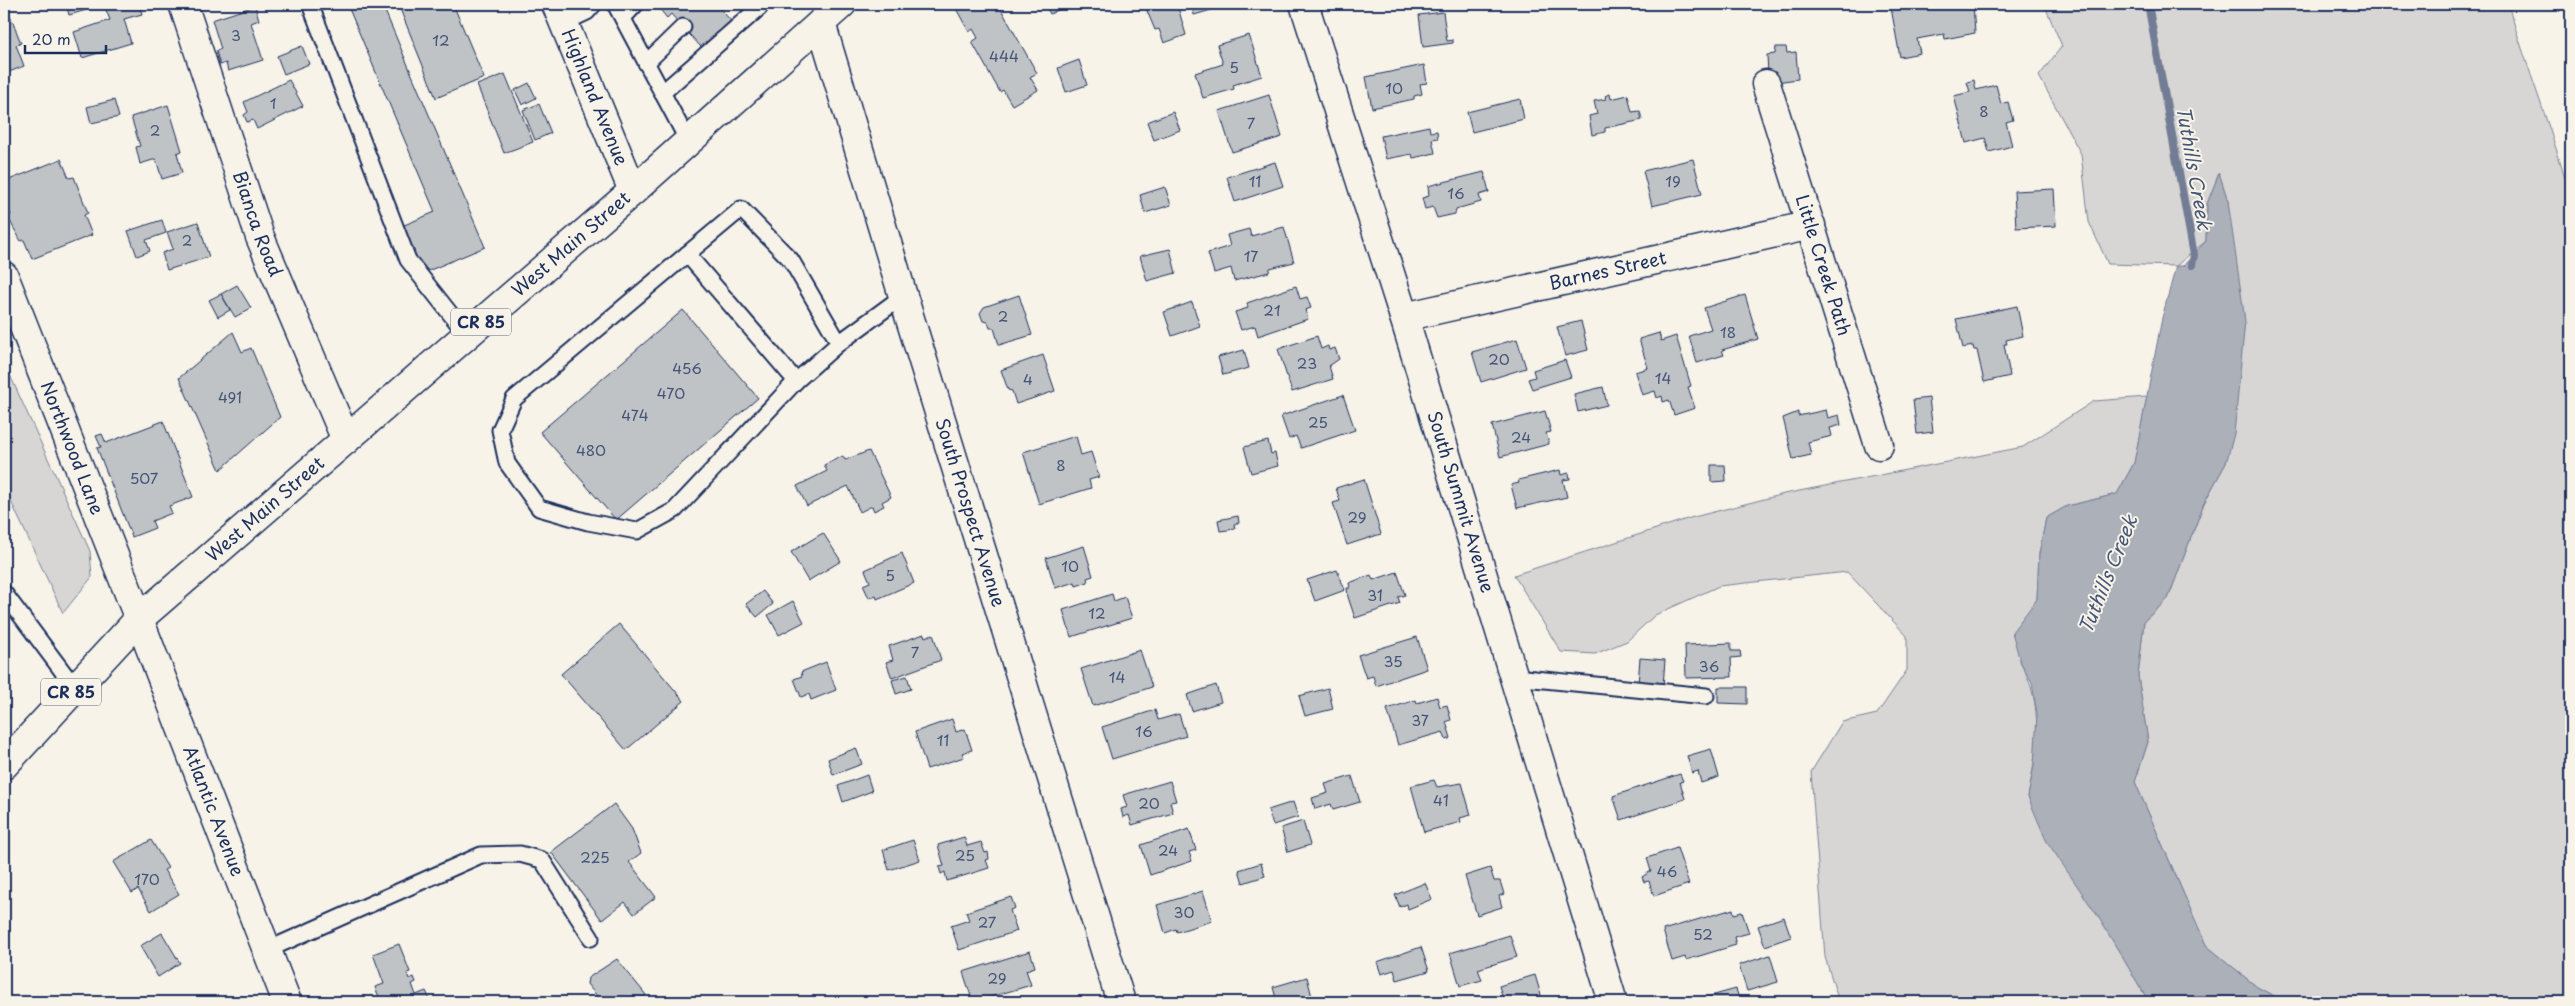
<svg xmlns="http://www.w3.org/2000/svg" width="2575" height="1006" viewBox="0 0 2575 1006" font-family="'Playpen Sans',sans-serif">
<rect width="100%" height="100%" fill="#f7f3e8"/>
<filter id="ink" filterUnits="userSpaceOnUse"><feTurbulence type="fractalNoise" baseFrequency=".02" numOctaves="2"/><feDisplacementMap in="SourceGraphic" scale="10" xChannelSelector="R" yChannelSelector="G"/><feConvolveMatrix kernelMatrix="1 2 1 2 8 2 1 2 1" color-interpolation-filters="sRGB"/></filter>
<g filter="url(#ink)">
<!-- green -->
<g fill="#d7d6d4" stroke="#798299">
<path d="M2044 4H2508C2527 69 2553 132 2571 198V1002H2285L2257 987 2206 945 2135 782 2148 742 2138 676 2144 621 2168 599 2204 503 2226 463 2228 201 2219 173 2207 204 2206 241 2176 266 2108 264 2089 222 2081 154 2039 76 2062 46Z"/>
<path d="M4 362 90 551 92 577 63 613 8 495 4 498Z"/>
<path d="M2147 397 2134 463 2117 494 2067 506 2046 518 2039 554 2037 599 2020 661C2045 707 2037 747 2028 797L2149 1002H1839L1825 957 1811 772 1842 722 1877 714 1907 670V636L1847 572 1719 586 1655 615 1627 641 1595 654 1561 652 1514 575 1690 518 1784 494 2023 447 2094 401Z"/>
</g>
<!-- water -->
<path fill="#acb0b9" stroke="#727c95" d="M2219 173 2228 201 2245 321 2234 434 2226 463 2204 503 2168 599 2144 621 2138 676 2148 742 2135 782 2206 945 2257 987 2285 1002H2149L2099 918 2046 840 2028 797 2034 765 2037 714 2032 683 2020 661 2012 632 2037 599 2039 554 2046 518 2067 506 2117 494 2134 463 2162 318 2176 266H2183L2206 241 2207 204Z"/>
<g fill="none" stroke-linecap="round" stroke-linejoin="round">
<!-- stream -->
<path stroke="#727c95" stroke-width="8" d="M2148 4 2194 255 2192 265"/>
</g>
<!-- building -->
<g fill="#c0c3c5" stroke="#1b2f5e">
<path d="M66 4H139L142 14 124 19 131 43 82 58 74 32 110 20 104 5 69 15Z"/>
<path d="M347 4H382L485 247 423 273 402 226 435 212Z"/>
<path d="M398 4H453L484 78 436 98Z"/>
<path d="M661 4H716L731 21 701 47 671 14 667 18 658 7Z"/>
<path d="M957 4H998L1037 73 1030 77 1038 90 1012 105 1003 90 1000 92 972 42 978 38 973 29 969 32 954 5Z"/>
<path d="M1045 4H1069L1050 14Z"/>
<path d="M1151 4H1177L1186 35 1164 43 1159 29 1155 30 1145 6Z"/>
<path d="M1191 4H1232L1194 15Z"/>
<path d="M1235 4H1249L1250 6 1238 10Z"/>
<path d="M1913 4H1973L1975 33 1945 39 1944 34 1917 39 1920 53 1900 57 1891 8Z"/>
<path d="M255 6 259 20 251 23 263 60 228 71 226 63 220 65 216 51 221 49 212 20Z"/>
<path d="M4 8H7L21 43 16 45 24 66 4 74Z"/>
<path d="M1443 12 1447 41 1453 40V43L1423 47 1419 15Z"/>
<path d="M1249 35 1262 76 1233 85 1234 89 1203 98 1195 73 1223 64 1217 45Z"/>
<path d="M302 46 309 64 284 74 277 56Z"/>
<path d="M1776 47H1786L1787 53 1796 52 1798 79 1776 82 1768 73 1767 55 1775 54Z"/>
<path d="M1079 60 1087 85 1066 92 1058 68Z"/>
<path d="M1424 65 1427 83 1420 84 1422 94 1414 96V99L1372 108 1366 77Z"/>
<path d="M505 74 533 142 504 153 477 85Z"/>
<path d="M289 80 303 106 257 129 253 120 247 122 244 115 248 112 244 102Z"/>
<path d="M1974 80 1976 90 1996 85 2001 104 2008 102 2013 120 2006 122 2012 146 1989 152 1985 138 1966 143 1954 96 1970 92 1967 82Z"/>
<path d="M529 83 536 98 522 105 515 90Z"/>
<path d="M1610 94 1611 99 1628 95 1632 112 1640 111 1642 120 1605 128V132L1592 135 1589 116 1597 114 1594 101 1606 99 1605 96Z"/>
<path d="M1269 95 1282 137 1232 152 1219 111Z"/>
<path d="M1520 99 1524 119 1472 132 1467 112Z"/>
<path d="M114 100 119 117 91 123 87 107Z"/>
<path d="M539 104 551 133 535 140 523 110Z"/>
<path d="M168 105 182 151 177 153 182 173 162 179 156 159 140 164 136 147 140 146 131 117Z"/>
<path d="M1173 112 1180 130 1154 140 1147 122Z"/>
<path d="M1429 126 1430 132 1437 131 1438 138 1432 139 1435 153 1413 158 1412 154 1386 159 1381 136Z"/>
<path d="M61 159 69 178 74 177 88 213 84 215 92 235 32 259 24 240 21 241 7 216 11 215 5 202 10 200 4 182Z"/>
<path d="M1693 159 1702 194 1652 206 1643 171Z"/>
<path d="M1275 162 1283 186 1235 202 1227 177Z"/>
<path d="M1484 172 1489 192 1479 195 1481 202 1456 209 1455 214 1437 218 1433 207 1425 209 1422 198 1429 196 1428 186Z"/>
<path d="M1165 187 1171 205 1145 213 1140 195Z"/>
<path d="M2054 189 2056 226 2016 228 2014 191Z"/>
<path d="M162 220 166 233 146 240 150 251 137 256 128 231Z"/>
<path d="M198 222 209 257 167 270 162 253 173 249 167 232Z"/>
<path d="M1284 227 1294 262 1270 268 1269 272 1234 281 1231 268 1214 273 1208 253 1230 246 1227 235 1249 229 1251 236Z"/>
<path d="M1170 249 1176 273 1147 281 1140 256Z"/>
<path d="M237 285 251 308 235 317 221 294Z"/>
<path d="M1296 286 1300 299 1307 297 1311 308 1305 310 1308 319 1258 336 1255 326 1241 330 1235 312 1248 308 1247 303Z"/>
<path d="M221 294 230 310 218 317 209 300Z"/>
<path d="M1019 295 1032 335 999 345 994 328H990L988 322 983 321 980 313 984 307Z"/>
<path d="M1745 295 1758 339 1722 350 1724 355 1697 363 1689 336 1711 329 1704 308Z"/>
<path d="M1192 302 1200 326 1172 336 1164 312Z"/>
<path d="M2017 306 2023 336 2006 340 2007 344H2004L2010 376 1984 382 1977 350H1974L1973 346 1963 348 1956 319Z"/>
<path d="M683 310 758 398 616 520 540 432Z"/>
<path d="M1581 321 1588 350 1565 356 1557 327Z"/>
<path d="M233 332 242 352 251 348 280 417 220 470 179 378Z"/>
<path d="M1659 333 1661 341 1676 336 1691 386 1688 387 1695 408 1674 415 1669 400 1663 402 1662 396 1657 398 1655 391 1642 395 1635 372 1648 368 1639 339Z"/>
<path d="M1317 336 1321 349 1328 346 1329 350 1335 348 1339 359 1329 366 1333 379 1292 392 1278 349Z"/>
<path d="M1517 339 1526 368 1481 382 1472 352Z"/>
<path d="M1244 350 1249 368 1223 375 1218 357Z"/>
<path d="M1043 355 1055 391 1016 404 1012 391 1008 390 1001 370Z"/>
<path d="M1565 360 1571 377 1532 389 1528 379 1535 377 1533 370Z"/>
<path d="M1603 387 1607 405 1578 412 1574 394Z"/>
<path d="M1343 395 1355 430 1301 448 1296 436 1289 439 1281 416Z"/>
<path d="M1929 398 1933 432 1917 434 1913 400Z"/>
<path d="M1826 410 1828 418 1839 415 1841 425 1830 428 1832 436 1808 442 1811 455 1793 459 1783 418 1798 412V416Z"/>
<path d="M1545 411 1551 432 1546 433 1549 444 1500 457 1492 425Z"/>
<path d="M163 421 193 497 169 506 172 513 152 521 155 528 132 537 97 448 101 447 96 436 102 434 106 443Z"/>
<path d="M1076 436 1081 455 1091 452 1099 477 1089 480 1091 488 1039 504 1023 452Z"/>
<path d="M1268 441 1271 454 1275 453 1278 466 1251 473 1244 447Z"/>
<path d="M869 451 891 497 882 502 884 506 874 511 872 506 860 512 848 486 807 506 797 486 827 471 824 465 843 456 845 460Z"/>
<path d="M1711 465H1725L1726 481 1711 482Z"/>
<path d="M1560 470 1561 475 1569 473 1570 479 1563 480 1567 497 1517 508 1511 485 1519 483 1518 480Z"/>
<path d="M1364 479 1381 534 1347 545 1333 503 1340 501 1336 488Z"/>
<path d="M1238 516 1239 523 1234 524 1235 529 1220 531 1218 520Z"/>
<path d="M823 533 841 561 808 581 791 552Z"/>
<path d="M1084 546 1093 576 1087 578 1088 582 1076 586 1075 582 1055 588 1046 558Z"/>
<path d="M902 553 914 583 877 599 876 595 869 598 863 585 870 582 865 570Z"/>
<path d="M1337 570 1345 590 1315 601 1307 580Z"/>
<path d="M1397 572 1405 595 1398 597 1400 603 1355 618 1348 597 1347 588H1350L1349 583 1371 575 1373 580Z"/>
<path d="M763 591 773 604 757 617 746 604Z"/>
<path d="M1112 594 1114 601 1125 597 1132 618 1071 637 1063 610Z"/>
<path d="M793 601 804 622 779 635 768 615Z"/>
<path d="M619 624 684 701 626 750 561 674Z"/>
<path d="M924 634 925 637 933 634 941 660 892 678 886 662 893 660 889 646Z"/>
<path d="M1417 637 1427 669 1376 686 1373 676 1366 678 1358 655Z"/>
<path d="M1731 643V651H1740L1741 657 1731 658 1732 677 1686 678 1685 645Z"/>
<path d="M1140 650 1152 687 1093 706 1081 669Z"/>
<path d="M1640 658 1665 660 1663 686 1638 684Z"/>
<path d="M826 662 836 690 811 700 809 694 801 697 794 679 802 676 801 672Z"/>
<path d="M907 676 911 689 896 694 892 680Z"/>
<path d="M1216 685 1221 702 1192 711 1187 695Z"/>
<path d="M1718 687H1747V704L1718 703Z"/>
<path d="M1328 688 1333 709 1305 716 1299 696Z"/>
<path d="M1437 697 1440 707 1447 705 1451 720 1446 722 1451 738 1446 740 1443 732 1398 745 1387 709 1416 700 1417 703Z"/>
<path d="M1155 710 1158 720 1179 714 1186 736 1112 759 1102 727Z"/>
<path d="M952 719 956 732 965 729 972 750 962 753 964 757 927 769 915 732Z"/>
<path d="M856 748 862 764 833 775 828 759Z"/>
<path d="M1711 749 1719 777 1701 783 1698 771 1692 773 1687 756Z"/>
<path d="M1680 774 1683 781 1680 782 1685 799 1621 820 1613 796Z"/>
<path d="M867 775 872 791 843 802 838 786Z"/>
<path d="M1352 776 1360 802 1333 810 1331 804 1315 809 1312 798 1328 793 1325 784Z"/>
<path d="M1434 780 1437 787 1462 783 1471 815 1460 818 1461 822 1424 832 1411 786Z"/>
<path d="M1170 781 1176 801 1170 802 1173 813 1132 825 1129 815 1123 817 1121 809 1127 807 1123 795Z"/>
<path d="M1293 802 1298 817 1273 825 1268 810Z"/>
<path d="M614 804 632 829 641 853 629 862 656 897 634 914 625 902 602 920 551 852Z"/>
<path d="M1303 821 1310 845 1288 852 1281 828Z"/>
<path d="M1189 829 1196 850 1189 852 1192 861 1150 875 1141 845Z"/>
<path d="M964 837 967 846 981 842 985 853 988 852 989 859 986 860 989 868 947 881 945 872 941 874 939 867 944 866 938 845Z"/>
<path d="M151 840 168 868 164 870 179 894 151 911 138 889 132 893 113 862Z"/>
<path d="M913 840 920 860 889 870 883 850Z"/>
<path d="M1677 848 1689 884 1654 896 1649 881 1644 882 1642 877 1651 871 1647 858Z"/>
<path d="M1261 863 1265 876 1243 883 1239 870Z"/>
<path d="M1490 868 1494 881H1500L1504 894 1499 896 1502 907 1477 915 1465 876Z"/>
<path d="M1425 883 1432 899 1408 909 1407 904 1400 907 1395 895Z"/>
<path d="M1203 891 1212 921 1177 932 1176 929 1165 933 1157 905Z"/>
<path d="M1011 897 1015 908 1010 910 1017 931 959 950 951 926 969 920 966 912Z"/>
<path d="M1733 909 1734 914 1742 912 1749 933 1734 937 1736 945 1686 960 1685 957 1672 961 1663 930Z"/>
<path d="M1784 917 1791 937 1765 946 1758 926Z"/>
<path d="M162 933 180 963 158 977 140 946Z"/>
<path d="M1510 935 1517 957 1478 969 1482 980 1460 986 1450 953Z"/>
<path d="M399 944 410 972 407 973 409 979 414 977 416 982 412 984 416 995 426 991 431 1002H381L375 987 384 984 373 954Z"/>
<path d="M1421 947 1429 971 1397 980 1394 970 1381 974 1377 962Z"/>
<path d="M1030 951 1035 967 1026 970 1031 985 973 1002 963 972Z"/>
<path d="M1770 955 1778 982 1747 991 1739 965Z"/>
<path d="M617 959 646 995 637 1002H602L587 984 588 978Z"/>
<path d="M1535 975 1543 1002H1504L1499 986Z"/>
<path d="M1307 977 1312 997 1293 1002H1277L1273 987Z"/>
<path d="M1736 989 1740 1002H1689Z"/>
</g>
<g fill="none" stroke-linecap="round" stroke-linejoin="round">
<!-- service casing -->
<g stroke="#1b2f5e" stroke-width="19">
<g id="service">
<path d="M310 4 408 260 467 335"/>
<path d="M615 4 688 141"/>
<path d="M623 18 636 4"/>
<path d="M564 23 587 12 594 4"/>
<path d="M646 63 683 27"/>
<path d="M662 93 760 7 757 4"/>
<path d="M687 254 796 381"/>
<path d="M839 343 796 381 675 510 637 531 588 522 539 508 507 463 500 430 514 399 741 209 791 260 839 343 903 296"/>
<path d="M4 593 75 688"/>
<path d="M1514 677 1706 696"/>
<path d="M267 950 481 855 520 854 542 860 591 938"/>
</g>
</g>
<!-- minor casing -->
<g stroke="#1b2f5e" stroke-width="31">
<g id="minor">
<path id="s1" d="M183 4 260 237 346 440"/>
<path id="s2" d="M556 4 633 191"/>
<path id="s3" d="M1304 4 1404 317 1613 1002"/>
<path id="s4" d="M821 23 903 296 1121 1002"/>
<path id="s5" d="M1766 84 1879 445"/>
<path id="s6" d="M4 276 139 619"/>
<path id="s7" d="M1404 317 1811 225"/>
</g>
</g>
<!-- tertiary casing -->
<g stroke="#1b2f5e" stroke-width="31">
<g id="tertiary">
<path id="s8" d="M139 619 287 1002"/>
</g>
</g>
<!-- primary casing -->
<g stroke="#1b2f5e" stroke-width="31">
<g id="primary">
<path id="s9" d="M4 765 139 619 633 191 842 4"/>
</g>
</g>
<!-- service -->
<use href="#service" stroke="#f7f3e8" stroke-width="15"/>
<!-- minor -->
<use href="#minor" stroke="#f7f3e8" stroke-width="28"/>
<!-- tertiary -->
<use href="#tertiary" stroke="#f7f3e8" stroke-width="28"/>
<!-- primary -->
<use href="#primary" stroke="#f7f3e8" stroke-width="28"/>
</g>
</g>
<g text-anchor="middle" stroke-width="4" stroke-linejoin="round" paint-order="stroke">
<!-- number labels -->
<g font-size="15" fill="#445478">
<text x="236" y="41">3</text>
<text x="441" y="46">12</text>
<text x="1004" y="62">444</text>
<text x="1234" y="73">5</text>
<text x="1394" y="94">10</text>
<text x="273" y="109">1</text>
<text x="1984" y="117">8</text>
<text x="1251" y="129">7</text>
<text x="155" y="136">2</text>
<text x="1255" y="187">11</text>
<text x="1673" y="187">19</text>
<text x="1456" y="199">16</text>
<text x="187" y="246">2</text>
<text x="1251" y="262">17</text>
<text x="1272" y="316">21</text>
<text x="1003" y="322">2</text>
<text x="1728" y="338">18</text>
<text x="1499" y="365">20</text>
<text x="1307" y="369">23</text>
<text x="687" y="374">456</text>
<text x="1663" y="384">14</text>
<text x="1028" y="385">4</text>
<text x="671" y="399">470</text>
<text x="230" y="403">491</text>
<text x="635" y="421">474</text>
<text x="1318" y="428">25</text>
<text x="1521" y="443">24</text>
<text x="591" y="456">480</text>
<text x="1061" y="471">8</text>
<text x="144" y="484">507</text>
<text x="1357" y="523">29</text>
<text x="1070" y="572">10</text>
<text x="890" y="581">5</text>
<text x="1375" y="601">31</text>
<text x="1097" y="619">12</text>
<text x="915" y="658">7</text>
<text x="1393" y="667">35</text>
<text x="1709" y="672">36</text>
<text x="1117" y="683">14</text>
<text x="1420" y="726">37</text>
<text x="1144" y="737">16</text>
<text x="943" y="746">11</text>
<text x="1441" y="806">41</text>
<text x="1149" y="809">20</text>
<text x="1168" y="856">24</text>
<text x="965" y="861">25</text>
<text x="595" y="863">225</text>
<text x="1667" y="877">46</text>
<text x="147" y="885">170</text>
<text x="1184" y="918">30</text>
<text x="987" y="928">27</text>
<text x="1703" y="940">52</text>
<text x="997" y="984">29</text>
</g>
<!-- shield labels -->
<g fill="#f7f3e8" stroke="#5d6a87" stroke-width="1">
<rect x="451" y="308.5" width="60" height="27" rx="4"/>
<rect x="41" y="678.5" width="60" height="27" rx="4"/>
</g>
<g font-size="16" font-weight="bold" fill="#1b2f5e">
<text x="481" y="328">CR 85</text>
<text x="71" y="698">CR 85</text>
</g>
<!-- street labels -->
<g font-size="18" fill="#1b2f5e" stroke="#f7f3e8">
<text dy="6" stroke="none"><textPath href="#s2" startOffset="101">Highland Avenue</textPath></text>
<text dy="6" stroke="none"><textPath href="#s1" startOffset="232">Bianca Road</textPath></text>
<text dy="6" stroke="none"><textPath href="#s9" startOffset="771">West Main Street</textPath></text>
<text dy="6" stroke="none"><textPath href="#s5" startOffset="190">Little Creek Path</textPath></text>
<text dy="6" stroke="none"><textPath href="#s7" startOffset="209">Barnes Street</textPath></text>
<text dy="6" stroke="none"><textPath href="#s6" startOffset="185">Northwood Lane</textPath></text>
<text dy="6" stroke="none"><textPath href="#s3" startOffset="522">South Summit Avenue</textPath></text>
<text dy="6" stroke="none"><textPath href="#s9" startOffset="366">West Main Street</textPath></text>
<text dy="6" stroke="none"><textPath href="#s4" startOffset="512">South Prospect Avenue</textPath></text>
<text dy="6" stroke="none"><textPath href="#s8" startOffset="206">Atlantic Avenue</textPath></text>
</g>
<!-- water labels -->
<g font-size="19" font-style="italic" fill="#465679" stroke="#f7f3e8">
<text transform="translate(2194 168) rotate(80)" y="7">Tuthills Creek</text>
<text transform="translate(2108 574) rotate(-68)" y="7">Tuthills Creek</text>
</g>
</g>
<!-- margin -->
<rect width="2575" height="1006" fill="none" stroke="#f7f3e8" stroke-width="20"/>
<rect x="10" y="10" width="2555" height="986" fill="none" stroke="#1b2f5e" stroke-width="2" filter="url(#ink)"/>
<!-- scale -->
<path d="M25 45v8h81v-8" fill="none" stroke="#1b2f5e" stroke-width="2.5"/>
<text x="32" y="45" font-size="15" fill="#1b2f5e" stroke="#f7f3e8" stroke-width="4" paint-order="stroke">20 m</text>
</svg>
